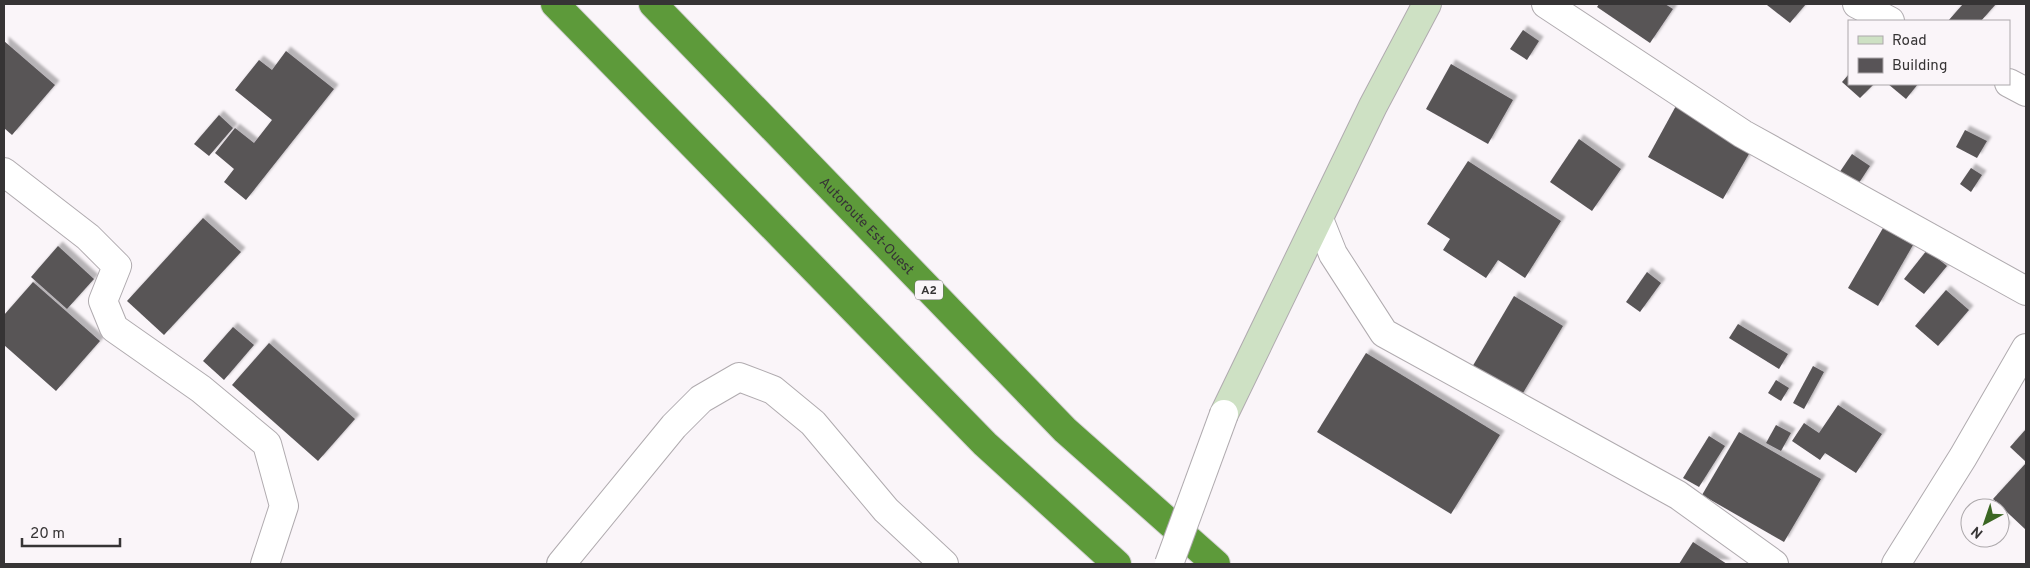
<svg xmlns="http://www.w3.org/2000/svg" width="2030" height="568" viewBox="0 0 2030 568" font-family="Overpass,sans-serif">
<defs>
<filter id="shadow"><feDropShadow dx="4.5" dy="-4.5" stdDeviation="1" flood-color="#0004"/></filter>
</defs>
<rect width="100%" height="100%" fill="#faf5f9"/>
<!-- building -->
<g fill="#585457" filter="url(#shadow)">
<path d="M1599 4H1665L1673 9 1650 43 1597 7Z"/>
<path d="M1768 4H1806L1790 23 1767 5Z"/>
<path d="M1963 4H1996L1981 21H1948Z"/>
<path d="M1523 30 1539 41 1527 60 1510 49Z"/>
<path d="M4 41 55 85 12 135 4 128Z"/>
<path d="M286 51 334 89 246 200 224 182 234 169 215 153 235 128 254 143 272 120 235 90 259 60 272 70Z"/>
<path d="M1451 64 1513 100 1488 144 1426 109Z"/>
<path d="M1849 74V84H1874L1860 98 1842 82Z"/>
<path d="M1888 84H1918L1906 99Z"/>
<path d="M1677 104 1753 147 1723 199 1648 157Z"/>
<path d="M219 115 233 128 209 156 194 144Z"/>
<path d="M1965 130 1987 141 1977 158 1956 147Z"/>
<path d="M1579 139 1621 169 1592 211 1550 182Z"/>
<path d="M1852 154 1870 166 1857 186 1839 173Z"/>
<path d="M1468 161 1561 221 1525 278 1498 260 1486 278 1443 250 1450 239 1427 224Z"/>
<path d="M1971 168 1982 175 1971 192 1960 184Z"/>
<path d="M203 218 241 252 164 335 127 301Z"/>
<path d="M1883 228 1913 245 1878 306 1848 288Z"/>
<path d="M58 246 94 279 67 309 31 277Z"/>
<path d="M1927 250 1947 266 1924 294 1904 279Z"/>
<path d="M1647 272 1661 283 1640 312 1626 302Z"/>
<path d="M33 282 100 341 56 391 4 345V315Z"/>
<path d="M1946 290 1969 310 1938 346 1915 326Z"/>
<path d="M1514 296 1563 326 1517 403 1468 374Z"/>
<path d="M1738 324 1788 354 1779 369 1729 338Z"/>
<path d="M233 327 254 345 224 380 203 361Z"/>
<path d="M269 343 355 419 318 461 232 385Z"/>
<path d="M1366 353 1500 435 1451 514 1317 432Z"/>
<path d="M1813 366 1824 372 1804 409 1793 403Z"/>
<path d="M1776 380 1789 388 1781 401 1768 393Z"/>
<path d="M1838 405 1882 434 1856 473 1825 453 1820 460 1792 441 1804 423 1819 433Z"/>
<path d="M1776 425 1791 433 1781 451 1766 443Z"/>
<path d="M2026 429V462L2010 447Z"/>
<path d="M1739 432 1821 479 1784 542 1702 495Z"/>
<path d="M1709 436 1725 446 1699 487 1683 478Z"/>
<path d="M2026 463V530L1993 499Z"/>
<path d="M2000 521 2006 527 2000 534Z"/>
<path d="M1980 538H1996L1989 546Z"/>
<path d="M1693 542 1727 564H1679Z"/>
</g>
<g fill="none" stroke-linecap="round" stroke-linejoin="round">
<!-- street casing -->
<g stroke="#b0abaf" stroke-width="30">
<g id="street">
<path d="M1546 4 1743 134 2026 291"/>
<path d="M1857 4 1890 21"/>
<path d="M2009 83 2026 92"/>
<path d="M4 172 88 237 117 266 103 301 114 328 201 389 267 444 284 506 265 564"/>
<path d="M1319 219 1333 254 1384 333 1678 495 1774 564"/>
<path d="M561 564 674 426 701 399 739 377 773 390 813 423 886 510 944 564"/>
<path d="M1896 564 1963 457 2026 348"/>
</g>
</g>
<!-- secondary casing -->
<g stroke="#b0abaf" stroke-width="30">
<path id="secondary" d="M1224 414 1373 106 1427 4"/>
</g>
<!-- highway casing -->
<g stroke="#d3d2d3" stroke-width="30">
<g id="highway">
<path d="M555 4 985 444 1117 564"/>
<path id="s1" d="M653 4 1065 430 1216 564"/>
</g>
</g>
<!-- street -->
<use href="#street" stroke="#fff" stroke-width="28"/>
<!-- secondary -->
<use href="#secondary" stroke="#cee1c4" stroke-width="28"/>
<!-- highway -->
<use href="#highway" stroke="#5d9a3a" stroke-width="28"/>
<!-- street-bridge casing -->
<g stroke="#b0abaf" stroke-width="30" stroke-linecap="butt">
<path id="street-bridge" d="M1169 564 1224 414"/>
</g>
<!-- street-bridge -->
<use href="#street-bridge" stroke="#fff" stroke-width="28"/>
</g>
<g text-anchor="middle" stroke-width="5" stroke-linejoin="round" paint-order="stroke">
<!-- shield labels -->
<rect fill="#faf5f9" stroke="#716e70" stroke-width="1" x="915" y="280.5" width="28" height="19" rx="4"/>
<g font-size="12" font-weight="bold" fill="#363435">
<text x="929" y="294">A2</text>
</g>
<!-- street labels -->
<g font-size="14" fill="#363435" stroke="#faf5f9">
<text dy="5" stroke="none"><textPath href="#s1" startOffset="308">Autoroute Est-Ouest</textPath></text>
</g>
</g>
<!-- border -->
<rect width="2030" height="568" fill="none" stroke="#363435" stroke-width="10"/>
<!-- legend -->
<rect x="1848" y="20" width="162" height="65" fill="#faf5f9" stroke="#aca8ab"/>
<rect x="1858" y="36" width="25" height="8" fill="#cee1c4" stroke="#aca8ab"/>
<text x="1892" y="45" font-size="15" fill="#363435">Road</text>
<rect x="1858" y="58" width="25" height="15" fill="#585457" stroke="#aca8ab"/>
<text x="1892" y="70" font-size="15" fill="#363435">Building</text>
<!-- north arrow -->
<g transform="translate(1985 523) rotate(220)"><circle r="24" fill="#faf5f9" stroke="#aca8ab"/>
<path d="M0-4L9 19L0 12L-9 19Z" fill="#3b6623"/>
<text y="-8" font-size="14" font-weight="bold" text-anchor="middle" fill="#363435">N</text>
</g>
<!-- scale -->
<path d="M22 538v8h98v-8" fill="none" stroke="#363435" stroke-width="2.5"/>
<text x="30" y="538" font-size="15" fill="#363435" stroke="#faf5f9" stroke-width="4" paint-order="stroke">20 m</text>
</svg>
